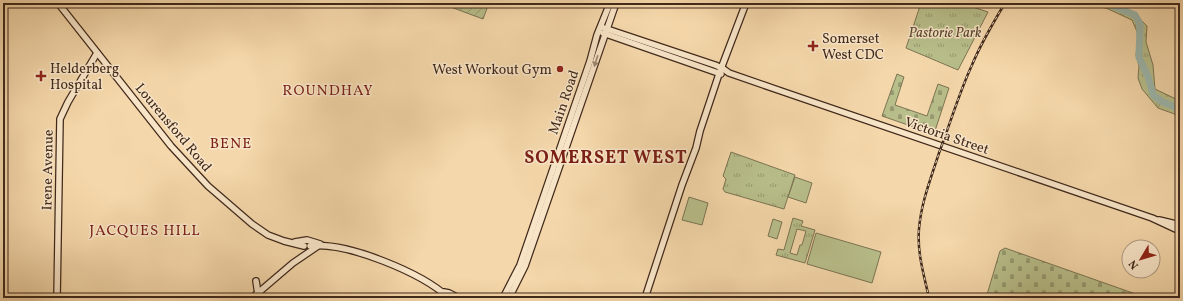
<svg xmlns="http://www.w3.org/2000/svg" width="1183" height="301" viewBox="0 0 1183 301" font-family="Vollkorn,serif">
<defs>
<pattern id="cemetery-stones" width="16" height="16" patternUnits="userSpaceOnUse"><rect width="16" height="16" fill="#b8bf8b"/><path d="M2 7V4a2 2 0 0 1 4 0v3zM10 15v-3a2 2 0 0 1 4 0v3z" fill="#979b71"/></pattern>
<pattern id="park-tufts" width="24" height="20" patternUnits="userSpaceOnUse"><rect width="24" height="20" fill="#b8bf8b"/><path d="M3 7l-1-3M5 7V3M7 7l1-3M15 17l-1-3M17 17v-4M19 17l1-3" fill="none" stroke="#979b71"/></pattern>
<pattern id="garden-furrows" width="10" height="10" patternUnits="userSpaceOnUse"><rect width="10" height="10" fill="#b8bf8b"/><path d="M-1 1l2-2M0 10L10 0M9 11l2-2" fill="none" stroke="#979b71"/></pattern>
</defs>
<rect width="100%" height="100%" fill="#f4d7aa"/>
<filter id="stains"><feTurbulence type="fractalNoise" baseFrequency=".005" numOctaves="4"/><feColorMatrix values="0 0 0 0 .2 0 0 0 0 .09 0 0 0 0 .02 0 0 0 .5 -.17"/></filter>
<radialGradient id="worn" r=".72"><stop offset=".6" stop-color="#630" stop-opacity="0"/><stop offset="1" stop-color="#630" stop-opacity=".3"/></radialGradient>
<!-- grass -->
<g fill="#b8bf8b" stroke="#7c7453">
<path d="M795 177 812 183 806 203 788 197Z"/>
<path d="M689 197 708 203 702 225 682 220Z"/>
<path d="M773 219 782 222 777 239 768 236Z"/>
<path d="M816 233 881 252 872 283 807 264Z"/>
</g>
<!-- cemetery -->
<g fill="url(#cemetery-stones)" stroke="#7c7453">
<path d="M897 74 904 77 895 105 927 116 938 84 949 88 934 134 882 116Z"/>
<path d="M1005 248 1147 298H986L1000 251Z"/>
</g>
<!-- park -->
<g fill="url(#park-tufts)" stroke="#7c7453" fill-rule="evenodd">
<path d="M921 3H961L988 12 958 70 906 48Z"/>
<path d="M1072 3H1112L1134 13 1147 26 1146 42 1153 65 1155 89 1180 101V116L1158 108 1142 89 1138 78 1139 66 1136 55 1138 34 1132 20 1106 8Z"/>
<path d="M731 152 795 175 784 209 725 192 723 189 726 179 723 176Z"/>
<path d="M793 218 803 221 801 226 815 230 805 263 776 255 778 249 784 250ZM797 229 806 231 802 245H800L797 255 790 253Z"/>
</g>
<!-- garden -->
<path fill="url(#garden-furrows)" stroke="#7c7453" d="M449 3H489L483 19 448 6Z"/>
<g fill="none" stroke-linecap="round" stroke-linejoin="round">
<!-- river -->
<path stroke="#9cb8ae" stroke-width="7" d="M1106 3 1135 15 1140 24 1139 57 1148 77 1153 94 1154 96 1163 102 1180 109"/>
<!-- secondary casing -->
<g stroke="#41291b" stroke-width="8">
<g id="secondary">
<path d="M58 3 171 146 208 186 252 224 268 235 284 241 304 246"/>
<path d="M601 27 715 65 722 68 729 73 781 91 1152 218 1180 231"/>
<path d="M603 33 721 74"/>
<path d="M1159 220 1180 225"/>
<path d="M295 242 307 240 320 244"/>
<path d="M310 246C348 242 422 273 449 298"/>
<path d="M256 281 258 294"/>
<path d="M444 292 449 293 459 298"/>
<path d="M57 298 60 119 68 102 97 53"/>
<path d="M252 298 293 263 318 246"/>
<path d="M503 298 520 265 590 61 597 35 610 3"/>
<path d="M509 298 525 266 616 3"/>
<path d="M645 298 682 185 696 148 700 131 719 74 746 3"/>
</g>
</g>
<!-- secondary -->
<use href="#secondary" stroke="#f8e5c8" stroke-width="5.5"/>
<!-- rail casing -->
<g stroke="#41291b" stroke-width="2.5">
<path id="rail" d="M929 298C924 275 917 253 919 229 921 203 931 178 939 153 950 124 959 93 972 65 981 43 993 23 1005 3"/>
</g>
<!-- rail -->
<use href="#rail" stroke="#f8e5c8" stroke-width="1" stroke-dasharray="3" stroke-linecap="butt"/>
</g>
<!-- one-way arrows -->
<defs><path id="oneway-solid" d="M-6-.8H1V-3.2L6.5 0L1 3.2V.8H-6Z"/></defs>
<use fill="#9c8772" href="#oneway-solid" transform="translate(596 61) rotate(108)"/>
<!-- markers -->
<g fill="#8f2418" stroke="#f8e5c8" stroke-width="1.5">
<path d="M811 40h4v4h4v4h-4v4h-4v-4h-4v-4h4z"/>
<circle cx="560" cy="69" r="4"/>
<path d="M39 70h4v4h4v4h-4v4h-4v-4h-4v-4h4z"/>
</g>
<g text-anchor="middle" stroke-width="3" stroke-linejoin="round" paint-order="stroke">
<!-- park labels -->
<g font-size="14" font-style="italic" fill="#594731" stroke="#f8e5c8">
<text x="945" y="37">Pastorie Park</text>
</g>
<!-- poi labels -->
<g font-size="14" fill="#41291b" stroke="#f8e5c8" text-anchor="start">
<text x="822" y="43">Somerset<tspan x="822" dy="16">West CDC</tspan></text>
<text x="50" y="73">Helderberg<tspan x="50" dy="16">Hospital</tspan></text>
<text x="552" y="74" text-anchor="end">West Workout Gym</text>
</g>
<!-- street labels -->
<g font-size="14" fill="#41291b" stroke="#f8e5c8">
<text transform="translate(563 102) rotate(-71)" y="5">Main Road</text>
<text transform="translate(174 127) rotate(50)" y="5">Lourensford Road</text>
<text transform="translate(947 135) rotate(19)" y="5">Victoria Street</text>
<text transform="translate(47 170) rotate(-89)" y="5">Irene Avenue</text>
</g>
<!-- neighbourhood labels -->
<g font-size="15" letter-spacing="1" fill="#7a1f14" stroke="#f8e5c8">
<text x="328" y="95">ROUNDHAY</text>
<text x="231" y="148">BENE</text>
<text x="145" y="235">JACQUES HILL</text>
</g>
<!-- district labels -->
<g font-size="18" font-weight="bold" letter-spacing="1" fill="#7a1f14" stroke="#f8e5c8">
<text x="606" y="163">SOMERSET WEST</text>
</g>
</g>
<!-- margin -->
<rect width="1183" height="301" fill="none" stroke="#f4d7aa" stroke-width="16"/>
<rect x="4" y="4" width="1175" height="293" fill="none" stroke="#41291b" stroke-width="2"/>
<rect x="8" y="8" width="1167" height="285" fill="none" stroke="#41291b"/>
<!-- north arrow -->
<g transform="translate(1141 259) rotate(232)"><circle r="19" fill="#f8e5c8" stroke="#af9a83"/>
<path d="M0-3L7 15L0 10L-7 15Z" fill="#8f2418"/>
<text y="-6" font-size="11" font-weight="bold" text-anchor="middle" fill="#41291b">N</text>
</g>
<rect width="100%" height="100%" filter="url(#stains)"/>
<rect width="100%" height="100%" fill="url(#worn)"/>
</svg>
